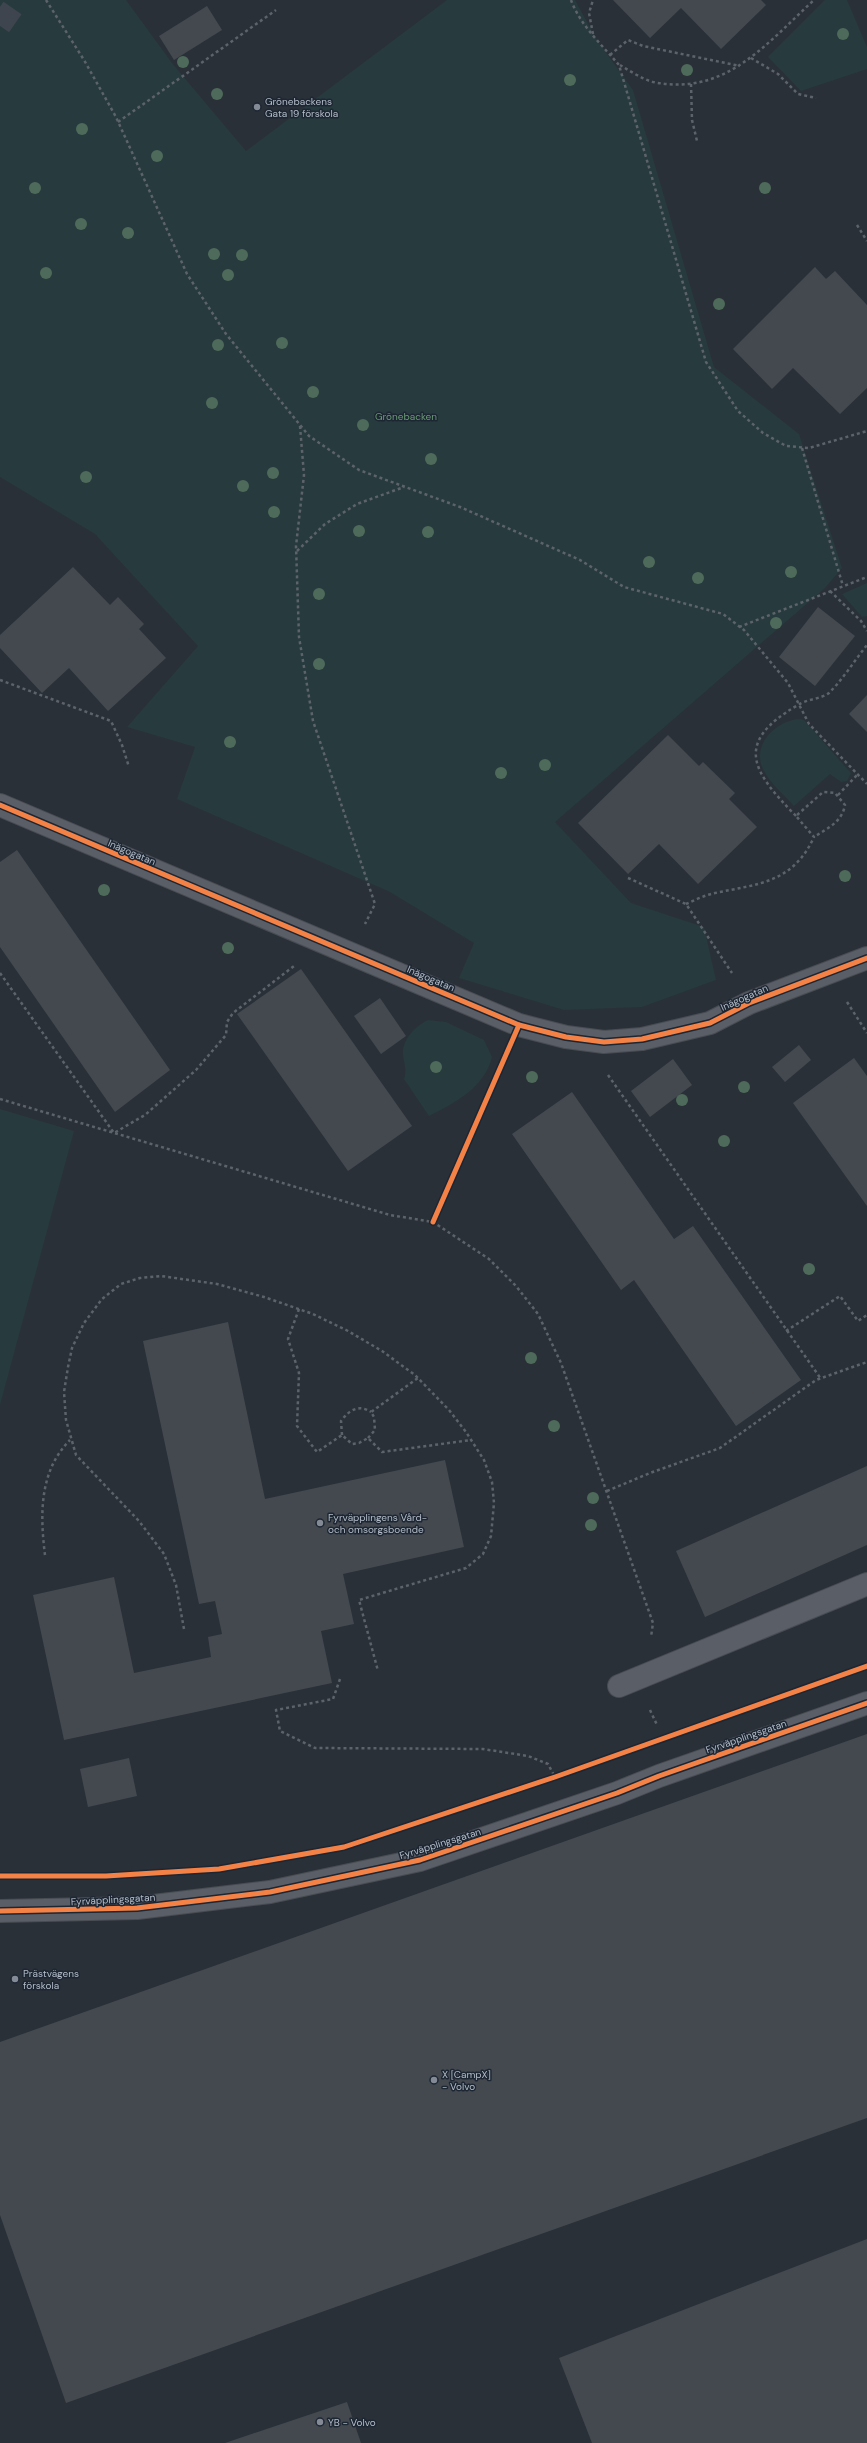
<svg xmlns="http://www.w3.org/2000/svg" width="867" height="2443" viewBox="0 0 867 2443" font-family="'DM Sans',sans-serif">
<rect width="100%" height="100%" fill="#2a3038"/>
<!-- green -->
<g fill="#273a3e">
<path d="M0 0H126L172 63 246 151 447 0H575L597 40 633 90 714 367 799 434 842 568 825 588 555 822 631 903 704 927 716 980 642 1007 564 1010 459 978 474 943 390 892 177 799 195 747 127 727 198 646 95 534 0 477Z"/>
<path d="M825 0H847L867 47V69L801 91 768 57Z"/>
<path d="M867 583V616L862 617 842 594Z"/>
<path d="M799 719 804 720 851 773 847 781 841 782 830 774 794 806C784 795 770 783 764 771 750 746 775 721 799 719Z"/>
<path d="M428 1020 446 1022 484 1040 492 1057C485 1087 455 1103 429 1116L404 1079C407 1069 404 1064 403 1054 402 1039 417 1025 428 1020Z"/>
<path d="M0 1109 74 1131 0 1405Z"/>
</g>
<!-- building -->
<g fill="#444950">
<path d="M613 0H761L766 5 721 49 681 8 650 38Z"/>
<path d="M207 6 222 30 174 60 159 36Z"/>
<path d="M815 267 826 279 835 271 867 305V388L840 414 793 368 772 389 733 349Z"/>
<path d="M73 567 110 605 118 597 144 624 139 629 166 658 108 711 69 668 42 693 0 648V635Z"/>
<path d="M818 607 855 636 815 686 779 657Z"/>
<path d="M867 695V732L849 714Z"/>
<path d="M668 735 699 766 703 762 735 793 729 799 757 827 698 884 659 844 628 874 578 823Z"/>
<path d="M17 850 170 1070 115 1112 0 947V862Z"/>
<path d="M301 969 412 1126 348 1171 237 1014Z"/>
<path d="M380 998 406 1036 381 1054 354 1016Z"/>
<path d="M799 1045 811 1060 785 1082 772 1067Z"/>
<path d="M854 1058 867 1076V1206L793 1103Z"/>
<path d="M673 1059 692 1085 650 1117 631 1091Z"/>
<path d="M572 1092 674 1239 693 1226 801 1380 736 1426 634 1280 621 1290 512 1134Z"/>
<path d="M228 1322 265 1499 445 1460 464 1547 343 1574 354 1624 321 1631 332 1683 64 1740 33 1595 114 1577 134 1673 211 1657 208 1637 222 1634 215 1601 199 1604 143 1341Z"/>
<path d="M867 1466V1545L705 1617 676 1551Z"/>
<path d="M867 1734V2118L66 2403 0 2215V2042Z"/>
<path d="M129 1758 137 1796 88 1807 80 1769Z"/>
<path d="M867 2239V2443H592L559 2358Z"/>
<path d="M347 2402 361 2443H225Z"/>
</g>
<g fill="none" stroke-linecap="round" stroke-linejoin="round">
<!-- highway-tunnel -->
<path stroke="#3f454e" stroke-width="22" stroke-dasharray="22 11" stroke-linecap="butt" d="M0 26 18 0"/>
<!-- minor casing -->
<g stroke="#484c53" stroke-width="24">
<g id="minor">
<path d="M0 805 519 1025 566 1037 604 1042 642 1039 710 1023 749 1003 867 958"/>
<path d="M619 1686 867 1584"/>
<path d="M0 1911 137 1908 270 1892 420 1860 617 1793 659 1776 867 1703"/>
</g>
</g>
<!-- path -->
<g stroke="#5d636a" stroke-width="2.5" stroke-dasharray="3 3" stroke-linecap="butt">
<path d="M46 0 84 60 116 117 187 274 226 334 309 436 359 470 460 507 580 560 624 587 723 614 744 630 788 683 809 724 867 784"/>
<path d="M571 0C580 25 602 45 619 65L706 362 738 411 763 433 786 446 809 448 867 431"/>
<path d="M593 34 589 13 593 0"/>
<path d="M610 55 628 40 643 46 740 66"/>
<path d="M751 58 778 74 798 94 816 98"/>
<path d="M620 65C630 71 642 79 653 82 725 97 766 44 814 0"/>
<path d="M691 84 692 120 697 141"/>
<path d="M118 122 276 10"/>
<path d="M857 225 867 241"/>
<path d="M300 426 304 475 296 546 299 637 313 721 375 904 365 924"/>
<path d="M802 448 843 586"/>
<path d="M297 551 325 524 357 504 404 487"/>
<path d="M830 591 861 621 867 631"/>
<path d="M739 627 867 577"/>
<path d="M0 680 111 721 122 745 129 767"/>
<path d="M838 795 858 774"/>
<path d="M796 816C753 772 732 743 798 705 807 699 821 699 829 693 843 679 855 660 867 645"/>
<path d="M628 878 686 904 732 973"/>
<path d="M686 904C695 900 705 895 715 893 758 884 793 883 814 837L796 816 823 792 835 793 845 805C842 822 828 828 814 837"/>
<path d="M0 973 114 1133 145 1115 196 1070 226 1035 227 1022 233 1013 294 966"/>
<path d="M847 1002 867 1033"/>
<path d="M608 1075 821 1379"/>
<path d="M0 1099 390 1215 433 1222 489 1259 516 1286 538 1314 561 1363 653 1623 651 1637"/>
<path d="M299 1309 288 1339 299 1373 297 1426 317 1452 342 1435 352 1444 359 1443 368 1438 382 1452 471 1440"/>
<path d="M786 1331 840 1296 858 1321 867 1315"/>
<path d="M342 1435 341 1421C349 1410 359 1404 371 1412"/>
<path d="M368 1438 375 1430 374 1417 371 1412 418 1378"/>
<path d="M607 1491 650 1473 720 1448 816 1380 867 1362"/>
<path d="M45 1555C40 1515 39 1471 70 1440"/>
<path d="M184 1629 176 1585 164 1554 139 1521 76 1455 66 1420 64 1392 68 1367 72 1348 84 1323 102 1299 121 1284 140 1278 161 1276 217 1284 264 1297 313 1314 348 1331 382 1351 415 1375 449 1410 466 1432 484 1460 492 1482 494 1503 491 1536 483 1554 466 1568 359 1600 378 1671"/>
<path d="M340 1679 333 1699 276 1710 280 1731 315 1748 483 1749 528 1756 548 1764 555 1777"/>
<path d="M650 1710 657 1725"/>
</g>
<!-- minor -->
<use href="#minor" stroke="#5a5e66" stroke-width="22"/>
<!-- cycleway casing -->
<g stroke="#1d2633" stroke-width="8">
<g id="cycleway">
<path d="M0 805 519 1025 566 1037 604 1042 642 1039 710 1023 749 1003 867 958"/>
<path d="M433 1222 519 1025"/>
<path d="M0 1876H106L219 1869 344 1847 555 1777 867 1666"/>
<path d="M0 1911 137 1908 270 1892 420 1860 617 1793 659 1776 867 1703"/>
</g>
</g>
<!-- cycleway -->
<use href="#cycleway" stroke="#f48246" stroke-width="5"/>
</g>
<!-- trees -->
<g fill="#4e6a5a">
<circle cx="843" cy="34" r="6"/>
<circle cx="183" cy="62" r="6"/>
<circle cx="687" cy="70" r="6"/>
<circle cx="570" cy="80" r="6"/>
<circle cx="217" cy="94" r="6"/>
<circle cx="82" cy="129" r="6"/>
<circle cx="157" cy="156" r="6"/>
<circle cx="35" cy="188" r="6"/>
<circle cx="765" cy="188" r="6"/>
<circle cx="81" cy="224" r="6"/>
<circle cx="128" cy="233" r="6"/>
<circle cx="214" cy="254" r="6"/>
<circle cx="242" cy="255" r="6"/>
<circle cx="46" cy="273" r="6"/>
<circle cx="228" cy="275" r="6"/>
<circle cx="719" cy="304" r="6"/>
<circle cx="282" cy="343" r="6"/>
<circle cx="218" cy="345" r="6"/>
<circle cx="313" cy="392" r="6"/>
<circle cx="212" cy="403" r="6"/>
<circle cx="363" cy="425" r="6"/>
<circle cx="431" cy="459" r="6"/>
<circle cx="273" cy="473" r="6"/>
<circle cx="86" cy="477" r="6"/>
<circle cx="243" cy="486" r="6"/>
<circle cx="274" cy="512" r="6"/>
<circle cx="359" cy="531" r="6"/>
<circle cx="428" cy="532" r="6"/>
<circle cx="649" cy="562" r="6"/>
<circle cx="791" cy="572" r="6"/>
<circle cx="698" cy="578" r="6"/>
<circle cx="319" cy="594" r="6"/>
<circle cx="776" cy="623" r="6"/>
<circle cx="319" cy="664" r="6"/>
<circle cx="230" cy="742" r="6"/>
<circle cx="545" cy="765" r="6"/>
<circle cx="501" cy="773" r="6"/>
<circle cx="845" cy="876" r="6"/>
<circle cx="104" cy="890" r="6"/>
<circle cx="228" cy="948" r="6"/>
<circle cx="436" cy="1067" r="6"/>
<circle cx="532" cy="1077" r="6"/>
<circle cx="744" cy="1087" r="6"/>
<circle cx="682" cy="1100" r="6"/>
<circle cx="724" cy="1141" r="6"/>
<circle cx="809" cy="1269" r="6"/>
<circle cx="531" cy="1358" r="6"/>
<circle cx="554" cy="1426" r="6"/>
<circle cx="593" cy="1498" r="6"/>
<circle cx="591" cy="1525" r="6"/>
</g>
<!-- markers -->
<g fill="#848b96" stroke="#1d2633" stroke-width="1.5">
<circle cx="257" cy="107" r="4"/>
<circle cx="320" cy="1523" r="4"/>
<circle cx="15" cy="1979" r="4"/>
<circle cx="434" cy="2080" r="4"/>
<circle cx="320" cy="2422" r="4"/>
</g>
<g text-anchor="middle" stroke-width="3" stroke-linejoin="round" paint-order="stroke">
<!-- poi labels -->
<g font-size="10" fill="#b4bcc9" stroke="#1d2633" text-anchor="start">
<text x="265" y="105">Grönebackens<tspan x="265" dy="12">Gata 19 förskola</tspan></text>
<text x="328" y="1521">Fyrväpplingens Vård-<tspan x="328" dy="12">och omsorgsboende</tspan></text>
<text x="23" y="1977">Prästvägens<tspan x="23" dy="12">förskola</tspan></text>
<text x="442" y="2078">X [CampX]<tspan x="442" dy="12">- Volvo</tspan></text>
<text x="328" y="2426">YB - Volvo</text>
</g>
<!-- park labels -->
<g font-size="10" fill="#6b9a76" stroke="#1d2633">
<text x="406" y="420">Grönebacken</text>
</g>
<!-- street labels -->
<g font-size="10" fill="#b4bcc9" stroke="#1d2633">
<text transform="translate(132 852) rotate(23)" y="4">Inägogatan</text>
<text transform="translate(431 978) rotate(23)" y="4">Inägogatan</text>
<text transform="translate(744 997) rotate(-24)" y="4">Inägogatan</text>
<text transform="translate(746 1736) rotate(-19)" y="4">Fyrväpplingsgatan</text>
<text transform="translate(440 1843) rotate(-17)" y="4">Fyrväpplingsgatan</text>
<text transform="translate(113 1899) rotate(-3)" y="4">Fyrväpplingsgatan</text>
</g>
</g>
</svg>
